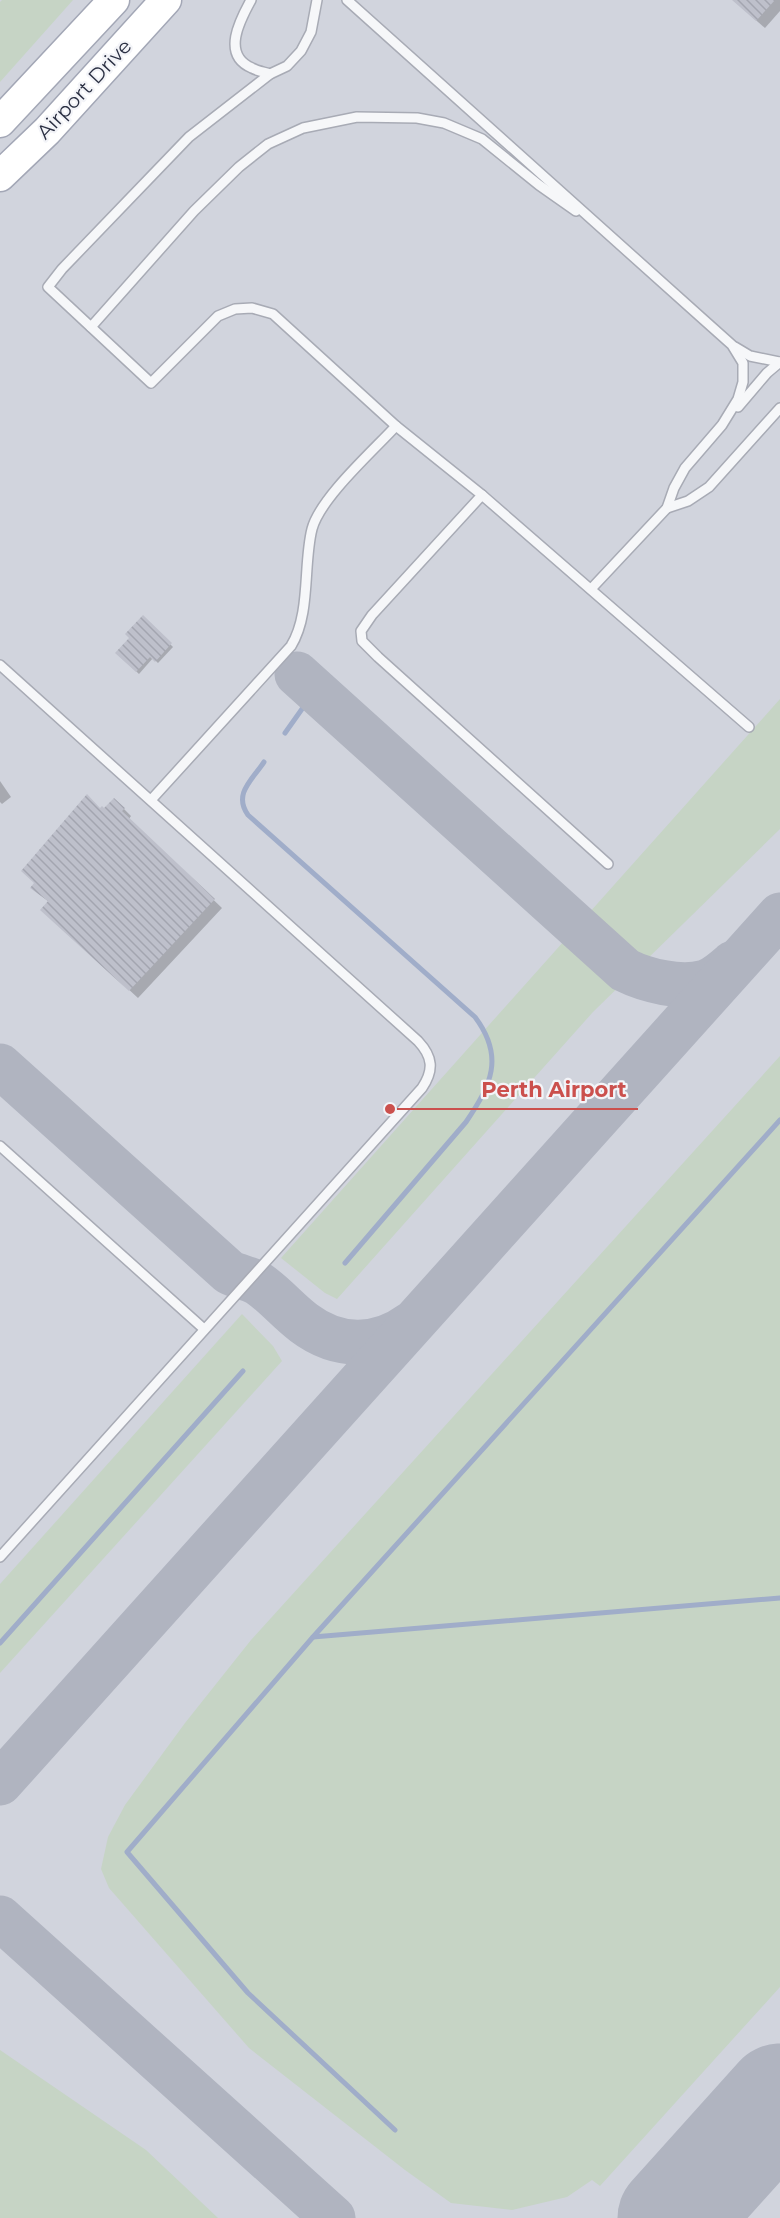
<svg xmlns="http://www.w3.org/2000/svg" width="780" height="2218" viewBox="0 0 780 2218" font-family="Montserrat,sans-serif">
<defs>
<pattern id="building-back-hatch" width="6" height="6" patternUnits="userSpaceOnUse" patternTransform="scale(1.5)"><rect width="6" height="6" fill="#bec0cb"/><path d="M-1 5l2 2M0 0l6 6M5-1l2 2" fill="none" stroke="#a3a5b0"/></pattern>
</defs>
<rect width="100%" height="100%" fill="#e3e5eb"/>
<!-- built -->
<rect fill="#d1d4dd" x="0" y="0" width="780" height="2218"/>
<!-- grass -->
<g fill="#c6d4c5">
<path d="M2 0H73L0 82V2Z"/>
<path d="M780 699V829L593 1012 337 1299 325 1293 281 1258Z"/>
<path d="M780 1056V1987L600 2186 592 2180 567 2197 512 2210 451 2203 405 2170 249 2048 109 1888 101 1869 108 1837 125 1805 185 1723 251 1640Z"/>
<path d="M242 1314 273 1346 282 1361 0 1673V1584Z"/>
<path d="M0 2050 146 2150 218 2218H0Z"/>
</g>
<!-- shadow -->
<g fill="#0003">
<path d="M733 0H780V11L765 28Z"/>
<path d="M143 617 173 647 158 663 153 658 139 674 117 653 131 638Z"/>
<path d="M0 781 11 797 2 804 0 802Z"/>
<path d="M124 809 131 816 129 819 222 908 138 998 50 917 49 902 32 888 100 810Z"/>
</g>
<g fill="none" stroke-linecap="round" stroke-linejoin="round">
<!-- stream -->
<g stroke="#a0adc9" stroke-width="5">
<path d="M285 733 302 709"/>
<path d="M264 762C252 780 233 794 248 815L475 1017C505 1057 491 1085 466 1122L345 1263"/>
<path d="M313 1637 780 1598"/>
<path d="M0 1643 243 1371"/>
<path d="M395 2130 248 1993 127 1852 313 1637 780 1120"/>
</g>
<!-- taxiway -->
<g stroke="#b0b4c0" stroke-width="45">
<path d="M297 674 625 970C647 981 681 989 705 982 715 979 725 970 733 963"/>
<path d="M0 1066 229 1272C238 1277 250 1278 259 1284 275 1295 288 1311 304 1323 337 1348 377 1349 411 1324"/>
<path d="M0 1783 780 915"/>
<path d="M0 1918 333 2218"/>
<path d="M701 2186 766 2141 780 2135"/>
<path d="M671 2218 681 2209"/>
</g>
<!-- runway -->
<path stroke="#b0b4c0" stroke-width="111" d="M673 2218 780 2099"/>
</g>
<!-- building -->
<g fill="url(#building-back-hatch)">
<path d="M732 0H775L756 21Z"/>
<path d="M143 615 172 643 155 662 150 657 136 672 115 653 129 638 125 634Z"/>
<path d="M87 794 100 808 102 806 104 808 114 798 125 808 122 811 215 899 129 991 40 910 48 901 30 888 34 883 21 871Z"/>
</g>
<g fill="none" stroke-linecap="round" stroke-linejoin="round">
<!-- service casing -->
<g stroke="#a8abb5" stroke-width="12">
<g id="service">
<path d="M251 0C240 20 221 55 252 68 257 71 264 72 270 74"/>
<path d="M317 0 311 32 301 51 287 66 270 74 189 137 62 269 48 287 151 383 218 316 235 309 252 308 273 314 396 426 482 495 372 615 361 631 362 641 378 657 608 864"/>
<path d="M347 0 704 320 732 345 743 363V382L738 399 722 425 685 468 674 488 667 508 591 589"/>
<path d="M91 327 194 211 239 167 268 144 303 128 357 117 417 118 444 123 482 139 539 185 576 211"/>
<path d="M735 347 750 356 780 362"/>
<path d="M738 407 767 373 780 362"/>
<path d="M482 495 749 727"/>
<path d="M667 508 688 501 709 487 780 408"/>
<path d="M0 665 418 1041C433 1057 434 1070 422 1088L0 1557"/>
<path d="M151 800 291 646C311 614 303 564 312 529 320 498 374 450 396 426"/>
<path d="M0 1146 204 1329"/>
</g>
</g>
<!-- primary casing -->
<g stroke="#a3a7b6" stroke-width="33">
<g id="primary">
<path d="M0 122 114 0"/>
<path d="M0 176 47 131 166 0"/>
</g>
</g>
<!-- service -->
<use href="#service" stroke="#f6f7f9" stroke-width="9"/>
<!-- primary -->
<use href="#primary" stroke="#fff" stroke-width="30"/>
</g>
<g text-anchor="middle" stroke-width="4.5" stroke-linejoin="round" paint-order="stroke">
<!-- street labels -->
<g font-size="20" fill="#2b3043" stroke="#f3f4f8">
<text transform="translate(84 89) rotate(-47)" y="7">Airport Drive</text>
</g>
</g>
<!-- callouts -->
<path fill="none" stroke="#cb504d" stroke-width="2" d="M390 1109L469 1109H638"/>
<circle fill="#cb504d" stroke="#f3f4f8" stroke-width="2" cx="390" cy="1109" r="6"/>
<g font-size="21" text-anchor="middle" font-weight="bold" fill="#cb504d" stroke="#f3f4f8" stroke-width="4.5" stroke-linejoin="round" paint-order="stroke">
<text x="554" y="1097">Perth Airport</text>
</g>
</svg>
